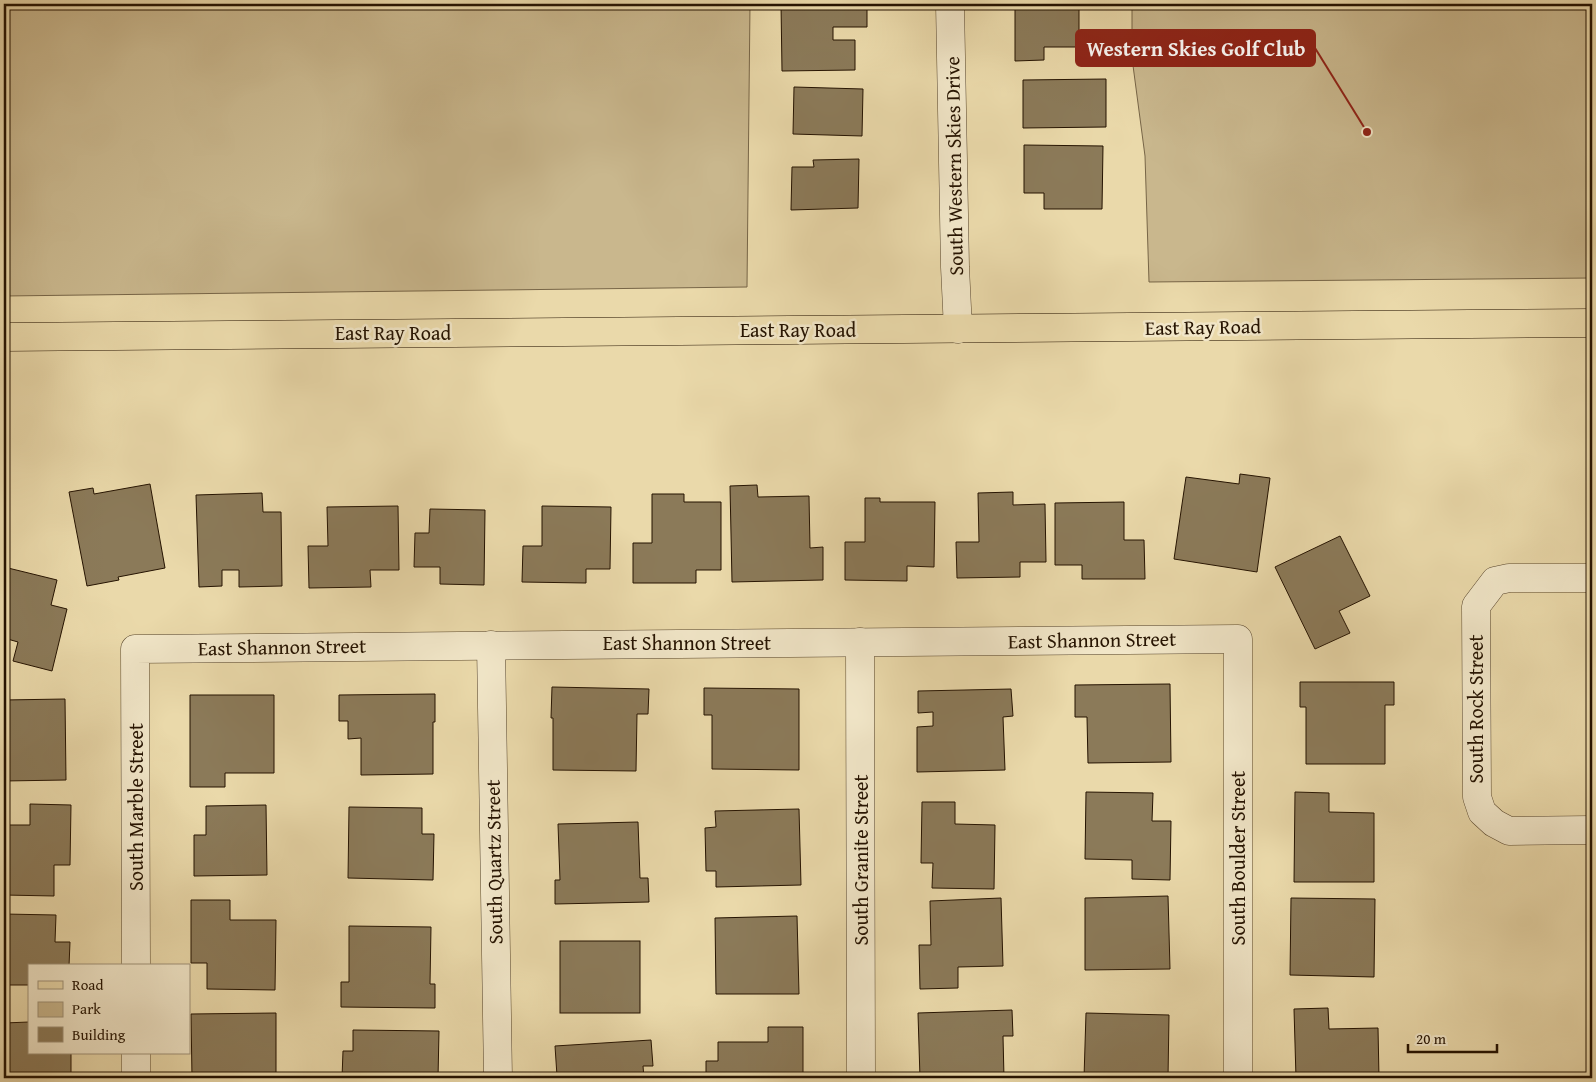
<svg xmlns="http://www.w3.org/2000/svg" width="1596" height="1082" viewBox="0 0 1596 1082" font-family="'Gentium Book Plus',serif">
<rect width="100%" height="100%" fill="#ead9aa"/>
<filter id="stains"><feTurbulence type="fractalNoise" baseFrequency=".004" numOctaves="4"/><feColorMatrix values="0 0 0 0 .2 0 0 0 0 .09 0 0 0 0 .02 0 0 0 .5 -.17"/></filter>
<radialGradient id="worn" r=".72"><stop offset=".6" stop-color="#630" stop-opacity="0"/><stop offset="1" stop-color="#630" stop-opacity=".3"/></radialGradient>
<!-- green -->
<g fill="#c9b78d" stroke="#776547">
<path d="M4 4H750L747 287 4 296Z"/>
<path d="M1132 4H1592V278L1149 282 1145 156 1132 58Z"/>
</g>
<!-- building -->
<g fill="#8b7a59" stroke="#251301">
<path d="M781 4H867V27H833V40H855V70L782 71Z"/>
<path d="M1079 4V47H1044V60L1015 61V5Z"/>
<path d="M1106 79V127L1023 128V80Z"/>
<path d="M794 87 863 89 862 136 793 134Z"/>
<path d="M1024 145 1103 146 1102 209H1044V193H1024Z"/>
<path d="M859 159 858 208 791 210 792 167H814L813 160Z"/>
<path d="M1240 474 1270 478 1257 572 1174 559 1186 477 1239 484Z"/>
<path d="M150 484 165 568 118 577 119 580 87 586 69 492 93 488 94 494Z"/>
<path d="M757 485 758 497 809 496 810 548 823 547V580L732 582 730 486Z"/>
<path d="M1013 492V505L1045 504 1046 562H1020V577L957 578 956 542H979L978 493Z"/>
<path d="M262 493 263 512H281L282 586 239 587V570H222V586L199 587 196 495Z"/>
<path d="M652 494H684V502H721V570H696V583H633V543H652Z"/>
<path d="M865 498H880V502H935L934 567 907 566V581L845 580V542H865Z"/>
<path d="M1124 502V540H1144L1145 579H1082V565H1055V503Z"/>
<path d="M398 506 399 570H370L371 587 309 588 308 546H328L327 507Z"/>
<path d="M542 506 611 507 610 569H586V583L522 582 523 546H542Z"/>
<path d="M430 509 485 510 484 585 440 584V567H414L415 533H429Z"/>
<path d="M1340 536 1370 596 1339 611 1350 633 1315 649 1275 567Z"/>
<path d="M4 567 57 580 51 605 67 609 52 671 13 661 18 642 4 638Z"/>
<path d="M1300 682H1394V705H1385V764H1306V707H1300Z"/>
<path d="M1170 684 1171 762 1088 763 1087 717H1075V685Z"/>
<path d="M552 687 649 689 648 714H637L636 771 553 770V718H551Z"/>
<path d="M704 688 799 689V770L712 769V715H704Z"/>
<path d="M1011 689 1013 716 1003 717 1005 770 917 772V727L933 726V712L918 713V691Z"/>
<path d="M435 694V722H433V774L361 775V738L348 739V721H339V695Z"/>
<path d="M190 695H274V773H225V787H190Z"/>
<path d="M65 699 66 780 4 781V700Z"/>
<path d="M1086 792 1153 793 1152 821H1171L1170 880 1132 879V860L1085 859Z"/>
<path d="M1295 792 1329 793V812L1374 813V882H1294Z"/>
<path d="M922 802H955V824L995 825 994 889 932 888 933 863H921Z"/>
<path d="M30 804 71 805 70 865H54V896L4 895V825H30Z"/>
<path d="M266 805 267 875 194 876V835H206V806Z"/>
<path d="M349 807 422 808V834H434L433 880 348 878Z"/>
<path d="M799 809 801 885 716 887V871H706L705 828 716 827 715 811Z"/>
<path d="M638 822 640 878H648L649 902 555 904V880H560L558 824Z"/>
<path d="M1168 896 1170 969 1085 970V898Z"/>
<path d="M1001 898 1003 966 958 967V988L920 989 919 945H931L930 901Z"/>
<path d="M1291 898 1375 899 1374 977 1290 975Z"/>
<path d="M191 900H230V920H276L275 990 207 989V963H191Z"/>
<path d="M4 914 56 915 55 942H70L69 966H29V985H4Z"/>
<path d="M797 916 799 994H716L715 918Z"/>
<path d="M349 926 431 927 430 984H435V1008L341 1007V982H349Z"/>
<rect x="560" y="941" width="80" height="72"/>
<path d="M1328 1008 1329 1029 1378 1028 1379 1078H1296L1294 1009Z"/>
<path d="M1012 1010 1013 1036H1003L1004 1078H920L918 1013Z"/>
<path d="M276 1013V1078H192L191 1014Z"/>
<path d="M1086 1013 1169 1015 1168 1078H1084Z"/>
<path d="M29 1022V1053H71V1078H4V1023Z"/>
<path d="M768 1027H803V1078H706V1061H718V1042H768Z"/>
<path d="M353 1030 439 1031 438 1078H342L343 1051H353Z"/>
<path d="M651 1040 653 1066H643L644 1078H560V1076H557L555 1046Z"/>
</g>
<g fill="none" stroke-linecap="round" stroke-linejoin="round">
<!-- minor casing -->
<g stroke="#56442b" stroke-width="29">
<g id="minor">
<path d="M950 4 955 267 958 329"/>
<path d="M1592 578H1509L1495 581 1476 606 1477 797 1482 812 1494 823 1509 831 1592 830"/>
<path d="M860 642 861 1078"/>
<path d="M491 645 498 1078"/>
<path d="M136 966 135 649 1238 639V1078"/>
<path d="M136 1053V1078"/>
</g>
</g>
<!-- major casing -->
<g stroke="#251301" stroke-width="29">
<path id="major" d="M4 337 1592 323"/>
</g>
<!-- minor -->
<use href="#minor" stroke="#f1e6c8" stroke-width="28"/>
<!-- major -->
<use href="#major" stroke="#ead9aa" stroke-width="28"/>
</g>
<g text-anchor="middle" stroke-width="5" stroke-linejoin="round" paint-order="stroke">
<!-- street labels -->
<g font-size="20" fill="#251301" stroke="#f1e6c8">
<text transform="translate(954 166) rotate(-91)" y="7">South Western Skies Drive</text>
<text transform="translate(1203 327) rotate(-1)" y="7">East Ray Road</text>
<text x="798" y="337">East Ray Road</text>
<text x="393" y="340">East Ray Road</text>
<text transform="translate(1092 640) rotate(-1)" y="7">East Shannon Street</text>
<text x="687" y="650">East Shannon Street</text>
<text transform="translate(282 647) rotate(-1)" y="7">East Shannon Street</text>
<text transform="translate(1476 709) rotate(-90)" y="7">South Rock Street</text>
<text transform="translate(136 807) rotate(-90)" y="7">South Marble Street</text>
<text transform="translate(1238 858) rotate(-90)" y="7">South Boulder Street</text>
<text transform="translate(861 860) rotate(-90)" y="7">South Granite Street</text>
<text transform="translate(494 862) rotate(-91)" y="7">South Quartz Street</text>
</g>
</g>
<!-- callouts -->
<path fill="none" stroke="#8f2418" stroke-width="2" d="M1367 132L1315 48"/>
<circle fill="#8f2418" stroke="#f1e6c8" stroke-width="2" cx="1367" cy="132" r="5"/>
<rect fill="#8f2418" stroke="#8f2418" stroke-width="2" x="1076" y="30" width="239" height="36" rx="5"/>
<g font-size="21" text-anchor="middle" font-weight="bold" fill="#fff">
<text x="1196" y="56">Western Skies Golf Club</text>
</g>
<!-- margin -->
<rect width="1596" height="1082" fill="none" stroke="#ead9aa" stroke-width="20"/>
<rect x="5" y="5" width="1586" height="1072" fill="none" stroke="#251301" stroke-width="2.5"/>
<rect x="10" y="10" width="1576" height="1062" fill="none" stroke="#251301"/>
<!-- legend -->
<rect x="28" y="964" width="162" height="90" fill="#f1e6c8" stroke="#9f9278"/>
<rect x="38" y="981" width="25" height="8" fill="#ead9aa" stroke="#9f9278"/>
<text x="72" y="990" font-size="15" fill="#251301">Road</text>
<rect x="38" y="1002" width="25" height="15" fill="#c9b78d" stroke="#9f9278"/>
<text x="72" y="1014" font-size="15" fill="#251301">Park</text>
<rect x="38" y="1027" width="25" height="15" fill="#8b7a59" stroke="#9f9278"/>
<text x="72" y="1040" font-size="15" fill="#251301">Building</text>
<!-- scale -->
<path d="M1408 1044v8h89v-8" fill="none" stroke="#251301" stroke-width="2.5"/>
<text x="1416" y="1044" font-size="15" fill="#251301" stroke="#f1e6c8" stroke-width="4" paint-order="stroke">20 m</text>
<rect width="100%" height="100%" filter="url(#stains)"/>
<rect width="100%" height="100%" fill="url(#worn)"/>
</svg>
